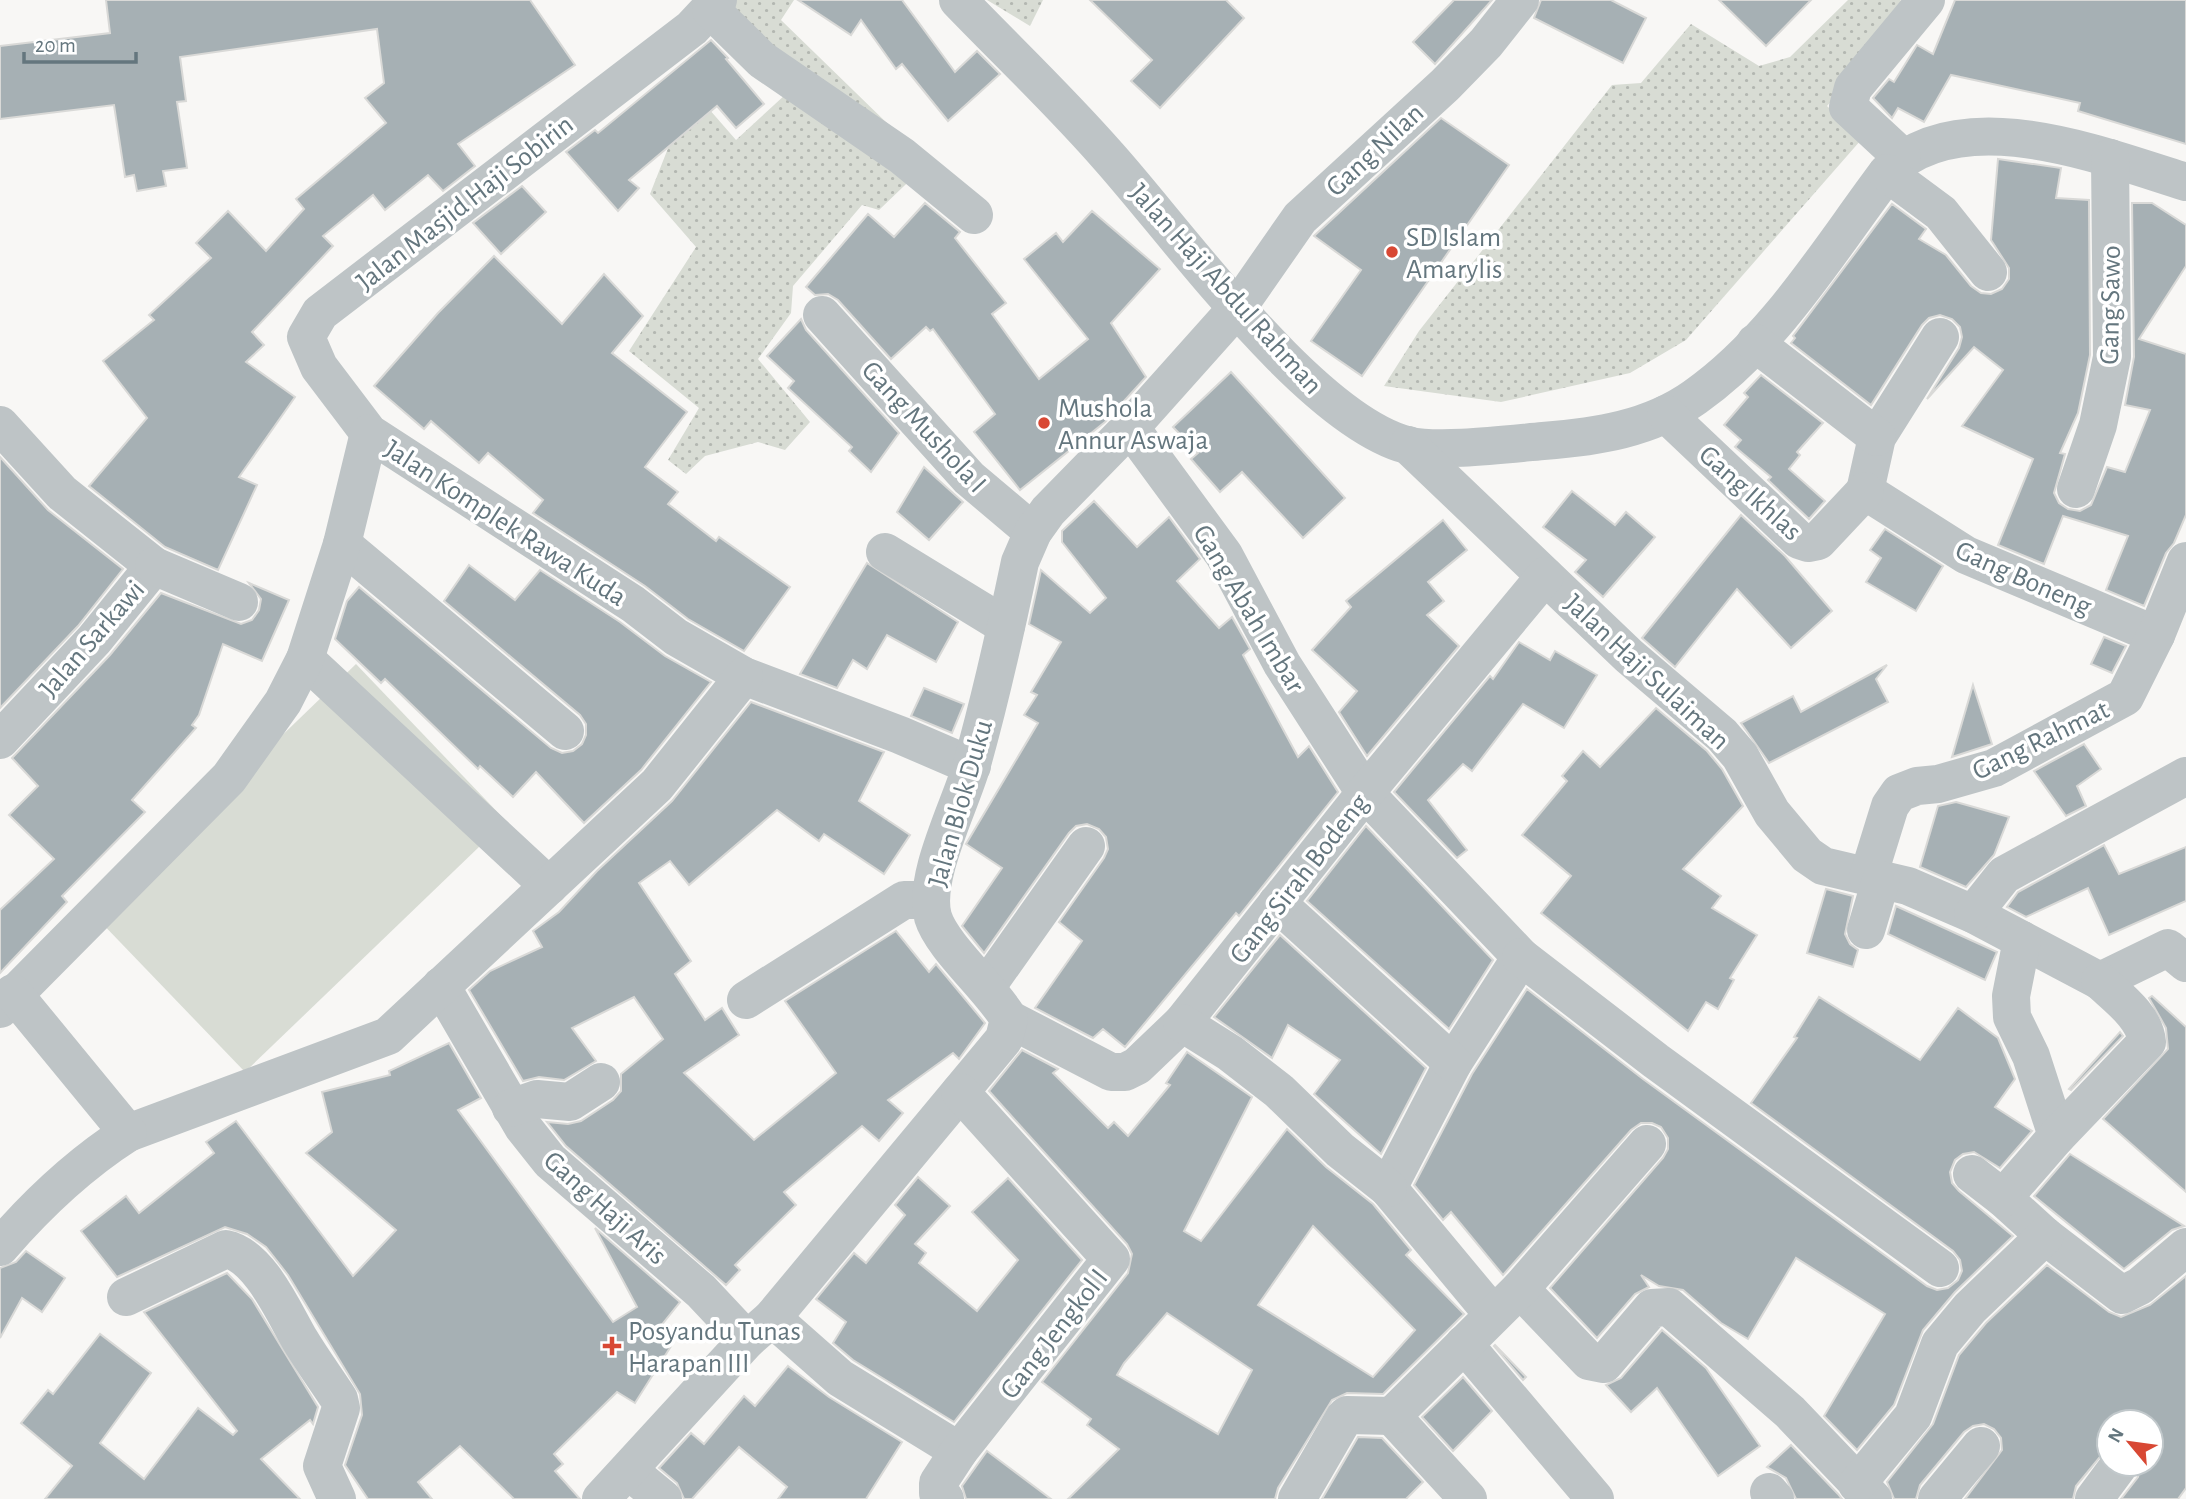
<svg xmlns="http://www.w3.org/2000/svg" width="2186" height="1499" viewBox="0 0 2186 1499" font-family="'Alegreya Sans',sans-serif">
<defs>
<pattern id="grass-dots" width="8" height="8" patternUnits="userSpaceOnUse" patternTransform="scale(1.75)"><rect width="8" height="8" fill="#d8dcd4"/><path d="M2 2h.1M6 6h.1" fill="none" stroke="#b3b7b1" stroke-width="1.8" stroke-linecap="round"/></pattern>
</defs>
<rect width="100%" height="100%" fill="#f8f7f5"/>
<!-- grass -->
<g fill="url(#grass-dots)">
<path d="M726 0H794L781 20 928 163 879 210 862 205 793 286 791 313 758 359 810 422 785 450 758 442 705 456 686 474 668 460 699 408 629 351 696 247 650 194 676 128 702 101 736 140 786 94Z"/>
<path d="M987 0H1043L1030 26Z"/>
<path d="M1848 0H1900L1913 11 1827 106 1861 140 1686 340 1630 373 1501 402 1384 386 1419 331 1612 85 1641 83 1691 24 1759 66 1790 57Z"/>
</g>
<!-- park -->
<path fill="#d8dcd4" d="M356 664 506 821 245 1072 95 916Z"/>
<!-- building -->
<g fill="#a6b0b4" stroke="#d9d9d7" stroke-width="2" fill-rule="evenodd">
<path d="M106 0H530L575 65 458 144 475 166 443 191 428 175 385 210 373 195 323 236 333 246 252 332 264 345 246 362 295 397 239 477 257 485 218 570 165 547 89 486 147 418 103 361 154 320 149 315 211 258 196 243 228 211 266 251 304 209 296 199 386 123 365 98 384 83 377 29 180 57 186 101 177 102 187 168 163 171 166 186 137 191 134 175 125 177 114 105 0 119V46L110 33Z"/>
<path d="M798 0H902L955 72 977 51 1000 74 948 121 902 64 896 69 861 20 851 35Z"/>
<path d="M1090 0H1226L1244 18 1160 108 1131 81 1152 60Z"/>
<path d="M1454 0H1492L1435 64 1413 42Z"/>
<path d="M1541 0H1611L1646 18 1623 63 1534 18Z"/>
<path d="M1719 0H1811L1766 46Z"/>
<path d="M1955 0H2186V144L2078 111 2080 103 1951 75 1924 122 1898 108 1892 118 1873 98 1889 79 1894 82 1917 45 1933 54Z"/>
<path d="M711 40 728 58 726 59 764 104 736 128 717 106 629 180 639 188 618 211 566 152 595 130 598 133Z"/>
<path d="M1441 118 1509 165 1362 376 1311 341 1361 270 1314 236Z"/>
<path d="M1998 159 2061 168 2056 198 2089 200 2090 355 2078 413 2060 453 2065 454 2054 493 2059 503 2068 509 2080 511 2091 505 2107 467 2125 472 2150 410 2125 405 2134 357 2132 203H2152L2186 225V266L2139 339 2186 354V515L2174 543 2166 553 2144 606 2106 590 2128 536 2063 516 2044 564 1998 545 2033 459 1962 426 2003 370 1974 347 1927 399 1959 348 1962 337 1960 327 1952 319 1940 315 1929 318 1922 325 1871 405 1791 343 1795 338 1793 336 1892 204 1926 229 1919 239 1946 255 1971 286 1981 293 1991 294 2002 289 2009 279V268L1991 240Z"/>
<path d="M522 186 546 212 501 254 473 223Z"/>
<path d="M925 203 960 232 955 238 1006 303 992 314 1039 379 1088 339 1024 259 1056 233 1063 242 1092 211 1160 269 1111 323 1146 377 1105 422 1020 490 974 432 995 414 933 329 930 331 926 327 891 359 838 300 828 294 815 295 806 287 868 214 894 237Z"/>
<path d="M494 256 562 324 604 274 643 316 612 353 687 412 645 467 678 492 668 504 716 541 719 537 790 587 744 651 688 619 645 586 533 513 543 500 488 453 479 463 431 421 424 429 374 386 438 313Z"/>
<path d="M801 319 806 330 899 433 871 472 849 451 852 447 788 388 794 381 767 356Z"/>
<path d="M1231 372 1345 498 1303 538 1242 472 1220 492 1191 459 1198 453 1173 427Z"/>
<path d="M1761 375 1823 423 1797 452 1800 455 1789 469 1825 501 1809 519 1768 480 1771 477 1735 447 1741 440 1724 425 1748 397 1744 393Z"/>
<path d="M0 457 48 510 123 569 78 626 0 708Z"/>
<path d="M924 467 963 502 929 540 897 512Z"/>
<path d="M1572 491 1615 525 1626 512 1655 537 1603 597 1575 572 1586 560 1543 527Z"/>
<path d="M1094 501 1137 547 1169 517 1200 559 1177 581 1219 628 1232 617 1250 649 1243 655 1298 757 1309 746 1338 792 1239 916 1236 913 1125 1047 1103 1029 1093 1038 1035 1008 1082 941 1059 922 1104 858 1108 849 1106 837 1099 829 1087 824 1076 826 1069 833 984 953 962 926 1002 868 966 844 1038 723 1024 715 1037 695 1031 692 1061 642 1029 624 1041 570 1090 613 1106 598 1062 542V531Z"/>
<path d="M1741 515 1785 556 1832 611 1791 648 1737 589 1675 667 1642 638Z"/>
<path d="M1443 520 1467 550 1428 582 1444 601 1427 615 1459 646 1367 756 1339 712 1357 691 1312 650 1351 607 1346 601Z"/>
<path d="M1885 529 1943 566 1916 611 1866 582 1881 558 1870 550Z"/>
<path d="M867 563 958 622 936 662 887 635 867 669 853 660 837 688 800 674Z"/>
<path d="M469 565 515 600 540 570 620 622 665 656 711 682 641 770 584 823 536 772 513 797 480 766 478 769 385 679 381 683 335 639 347 601 359 587 551 748 562 753 573 751 582 744 586 735V724L580 715 444 601Z"/>
<path d="M249 583 289 600 262 661 223 644 199 715 192 725 196 728 132 800 145 812 62 896 67 902 0 973V910L54 859 9 815 38 786 12 758 110 655 161 593 241 624 252 620 259 610 261 599Z"/>
<path d="M2104 637 2126 646 2112 673 2091 664Z"/>
<path d="M1519 642 1550 660 1555 651 1597 675 1564 728 1523 704 1472 771 1463 764 1428 800 1467 850 1457 858 1394 792 1490 676 1493 679Z"/>
<path d="M1887 665 1876 679 1888 702 1769 763 1741 723 1793 696 1801 712Z"/>
<path d="M1973 685 1992 744 1952 757Z"/>
<path d="M924 688 964 704 952 733 911 716Z"/>
<path d="M751 702 884 752 859 801 910 835 884 874 824 834 819 841 777 810 689 885 670 861 639 883 691 961 675 974 705 1020 722 1008 739 1035 684 1073 754 1140 836 1073 785 1001 896 931 929 972 936 964 985 1023 959 1059 953 1053 888 1100 903 1113 879 1141 862 1126 784 1192 796 1205 735 1265 740 1270 726 1285 566 1146 547 1122 568 1124 581 1121 613 1100 621 1091V1074L663 1039 634 997 572 1028 596 1061 564 1080 539 1077 523 1081 469 990 490 971 542 947 533 931 559 912 597 871 672 801Z"/>
<path d="M1656 708 1707 751 1722 769 1743 806 1683 869 1721 896 1712 908 1757 935 1730 978 1734 980 1718 1009 1706 1002 1688 1031 1541 913 1571 876 1522 835 1567 781 1562 776 1583 751 1600 767Z"/>
<path d="M2084 744 2101 769 2077 786 2086 806 2066 816 2034 771Z"/>
<path d="M1956 802 2009 817 1994 855 1966 887 1920 867 1938 806Z"/>
<path d="M1366 826 1493 960 1449 1029 1307 901Z"/>
<path d="M2104 845 2119 874 2186 847V901L2109 935 2088 888 2026 917 2007 907 2018 892Z"/>
<path d="M1826 889 1853 896 1845 934 1850 944 1858 950 1853 967 1807 953Z"/>
<path d="M1896 906 1997 952 1985 980 1888 934Z"/>
<path d="M1280 935 1426 1068 1381 1154 1314 1094 1340 1060 1288 1025 1272 1058 1214 1017Z"/>
<path d="M1527 989 1643 1079 1927 1286 1937 1290 1948 1288 1958 1280 1962 1271 1960 1260 1953 1251 1751 1103 1797 1038 1794 1037 1819 997 1920 1060 1958 1008 1998 1038 2015 1079 1995 1107 2032 1131 2000 1168 1974 1152 1963 1154 1955 1160 1950 1172 1952 1183 1959 1191 2013 1236 1955 1292 1923 1330 1894 1405 1857 1450 1824 1416 1885 1314 1796 1258 1748 1339 1721 1323 1683 1290 1659 1286 1641 1275 1649 1287 1635 1294 1597 1338 1550 1288 1663 1158 1668 1149V1138L1661 1127 1652 1123H1641L1631 1130 1503 1275 1451 1212 1443 1220 1414 1185 1472 1074Z"/>
<path d="M2152 996 2186 1027V1192L2103 1119 2168 1049 2166 1028 2149 998Z"/>
<path d="M2120 1032 2123 1036 2071 1090 2069 1089Z"/>
<path d="M449 1043 481 1098 458 1110 613 1322 637 1307 595 1228 680 1302 656 1332 673 1343 635 1403 617 1392 554 1454 563 1464 555 1471 580 1499H514L460 1446 418 1482 432 1499H368L345 1465 362 1415 360 1394 288 1275 266 1247 247 1234 225 1227 117 1277 81 1231 126 1196 139 1213 214 1153 206 1142 236 1121 353 1276 396 1230 306 1153 332 1132 322 1092 390 1075 389 1071Z"/>
<path d="M1022 1050 1058 1069 1053 1073 1108 1128 1114 1122 1128 1136 1170 1085 1166 1083 1187 1052 1252 1097 1184 1231 1201 1241 1287 1129 1326 1167 1373 1204 1411 1250 1406 1255 1464 1314 1383 1394 1347 1393 1332 1400 1278 1488 1275 1499H1068L1119 1449 1087 1425 1091 1419 1042 1382 1128 1273 1132 1254 1127 1244 989 1091ZM1313 1226 1415 1330 1373 1377 1258 1305ZM1167 1313 1252 1370 1218 1434 1117 1375 1124 1363Z"/>
<path d="M2070 1154 2184 1226 2172 1230 2124 1269 2034 1196Z"/>
<path d="M918 1177 950 1206 915 1244 926 1253 919 1263 977 1311 1018 1260 972 1212 1008 1178 1082 1260 954 1422 853 1360 833 1343 846 1322 816 1299 854 1253 866 1263 905 1215 895 1205Z"/>
<path d="M26 1251 65 1278 42 1312 22 1298 0 1338V1268L16 1262Z"/>
<path d="M2047 1265 2109 1312 2121 1317 2150 1305 2186 1276V1488L2178 1499H2121L2138 1477 2141 1464H2151V1422H2109V1446L2076 1486 2073 1499H1965L2002 1450 2001 1438 1994 1429 1984 1424 1973 1426 1964 1432 1920 1485 1916 1499H1894L1887 1482 1933 1424 1959 1355 1986 1323Z"/>
<path d="M227 1273 252 1299 318 1407 313 1424 310 1420 261 1459 300 1499H45L72 1466 21 1423 48 1390 53 1394 100 1334 151 1373 100 1443 144 1479 198 1408 233 1435 237 1431 144 1312Z"/>
<path d="M1662 1330 1706 1368 1760 1446 1718 1476 1657 1388 1631 1412 1606 1385 1621 1378Z"/>
<path d="M1495 1345 1526 1377 1523 1380 1494 1346Z"/>
<path d="M788 1366 829 1397 902 1442 866 1499H778L787 1487 739 1447 692 1499H684L677 1483 659 1468 691 1433 704 1444 744 1396 755 1406Z"/>
<path d="M1463 1377 1492 1411 1453 1451 1422 1417Z"/>
<path d="M1358 1437 1382 1438 1423 1482 1406 1499H1322Z"/>
<path d="M1791 1445 1838 1494 1842 1499H1796L1786 1478 1767 1467Z"/>
<path d="M987 1451 1051 1499H966L962 1486Z"/>
</g>
<g fill="none" stroke-linecap="round" stroke-linejoin="round">
<!-- minor -->
<g stroke="#bec4c6" stroke-width="38">
<path d="M718 0 692 28 320 313 306 337 319 367 369 433 633 604 676 637 744 676 900 735 972 766"/>
<path d="M958 0C1008 52 1061 102 1108 156 1177 233 1310 419 1407 445 1438 453 1509 444 1543 441 1596 437 1650 429 1695 397 1775 341 1829 250 1887 173 1960 99 2102 156 2186 182"/>
<path d="M711 10 762 60 902 156 974 215"/>
<path d="M1902 157 1848 107 1853 88 1926 0"/>
<path d="M1887 173 1941 213 1988 272"/>
<path d="M822 315 969 478 1033 532"/>
<path d="M1940 337 1877 437 1865 491 1966 555 2156 635"/>
<path d="M1755 343 1877 437"/>
<path d="M1666 414 1799 540 1808 543 1818 541 1865 491"/>
<path d="M0 425 62 493 154 566 94 640 0 740"/>
<path d="M1130 427 1224 555 1282 664 1365 793 1521 957 1453 1063 1388 1188 1492 1313"/>
<path d="M1408 445 1629 656 1722 735 1740 756 1772 813 1807 855 1823 866 1908 886 1973 914 2100 981 2168 948 2186 963"/>
<path d="M2076 489 2098 425 2112 357 2110 158"/>
<path d="M342 544 565 731"/>
<path d="M885 552 1006 626"/>
<path d="M154 566 239 602"/>
<path d="M305 659 549 886"/>
<path d="M1868 877 1890 806 1899 793 1917 786 1938 784 1994 768 2125 697 2156 635 2186 561"/>
<path d="M1277 903 1453 1063"/>
<path d="M1973 914 2004 875 2186 776"/>
<path d="M1866 930 1881 880"/>
<path d="M2022 940 2011 996 2012 1017 2031 1056 2057 1136"/>
<path d="M1521 957 1656 1061 1940 1268"/>
<path d="M2100 981C2117 997 2145 1017 2147 1042L2057 1136 2003 1198 2045 1236 2122 1295 2140 1286 2186 1247"/>
<path d="M441 986 523 1127 550 1161 701 1291 747 1340"/>
<path d="M987 986 1086 846"/>
<path d="M746 1000 904 900H931"/>
<path d="M0 1009 229 778 283 702 305 659 342 544 369 433"/>
<path d="M1009 1019 1111 1072H1125L1137 1066 1182 1023 1365 793 1545 576"/>
<path d="M1182 1023 1230 1053 1279 1091 1340 1150 1388 1188"/>
<path d="M511 1108 537 1099 570 1102 601 1082"/>
<path d="M128 1133 388 1036 657 785 744 676"/>
<path d="M1972 1174 2003 1198"/>
<path d="M0 1247C38 1203 78 1165 128 1133L13 993"/>
<path d="M1520 1289 1589 1361 1604 1364 1652 1308 1669 1307 1790 1412 1873 1499"/>
<path d="M126 1297 226 1249C260 1256 284 1313 300 1340 312 1360 326 1379 339 1399L341 1408 322 1466 337 1499"/>
<path d="M772 1318 840 1378 959 1451"/>
<path d="M1464 1344 1595 1499"/>
<path d="M1392 1416 1468 1499"/>
<path d="M629 1471 663 1499"/>
<path d="M1857 1484 1913 1416 1940 1344 1970 1308 2045 1236"/>
<path d="M1769 1492 1775 1499"/>
<path d="M601 1499 747 1340 772 1318 1004 1039 1009 1019C991 988 942 947 933 917 922 877 961 804 972 764 991 697 1006 629 1020 562L1033 532 1048 511 1137 420 1238 307 1300 218 1445 85 1486 43 1520 0"/>
<path d="M945 1499 938 1493V1483L959 1451 1111 1259 960 1092"/>
<path d="M1297 1499 1344 1418 1347 1415 1392 1416 1520 1289 1647 1144"/>
<path d="M1937 1499 1981 1446"/>
<path d="M2094 1499 2120 1464"/>
</g>
</g>
<!-- markers -->
<g fill="#d84834" stroke="#fff" stroke-width="2.5">
<circle cx="1392" cy="252" r="7"/>
<circle cx="1044" cy="423" r="7"/>
<path d="M608.5 1335.5h7v7h7v7h-7v7h-7v-7h-7v-7h7z"/>
</g>
<g text-anchor="middle" stroke-width="7" stroke-linejoin="round" paint-order="stroke">
<!-- street labels -->
<g font-size="28" fill="#64767e" stroke="#fff">
<text transform="translate(1374 149) rotate(-43)" y="10">Gang Nilan</text>
<text transform="translate(464 202) rotate(-38)" y="10">Jalan Masjid Haji Sobirin</text>
<text transform="translate(1227 288) rotate(48)" y="10">Jalan Haji Abdul Rahman</text>
<text transform="translate(2109 305) rotate(-89)" y="10">Gang Sawo</text>
<text transform="translate(925 426) rotate(47)" y="10">Gang Mushola I</text>
<text transform="translate(1751 492) rotate(42)" y="10">Gang Ikhlas</text>
<text transform="translate(506 522) rotate(33)" y="10">Jalan Komplek Rawa Kuda</text>
<text transform="translate(2024 577) rotate(24)" y="10">Gang Boneng</text>
<text transform="translate(1250 608) rotate(59)" y="10">Gang Abah Imbar</text>
<text transform="translate(91 638) rotate(-49)" y="10">Jalan Sarkawi</text>
<text transform="translate(1648 671) rotate(43)" y="10">Jalan Haji Sulaiman</text>
<text transform="translate(2040 739) rotate(-26)" y="10">Gang Rahmat</text>
<text transform="translate(959 803) rotate(-74)" y="10">Jalan Blok Duku</text>
<text transform="translate(1298 878) rotate(-52)" y="10">Gang Sirah Bodeng</text>
<text transform="translate(606 1207) rotate(42)" y="10">Gang Haji Aris</text>
<text transform="translate(1053 1333) rotate(-52)" y="10">Gang Jengkol I</text>
</g>
<!-- poi labels -->
<g font-size="28" fill="#64767e" stroke="#fff" text-anchor="start">
<text x="1406" y="246">SD Islam<tspan x="1406" dy="32">Amarylis</tspan></text>
<text x="1058" y="417">Mushola<tspan x="1058" dy="32">Annur Aswaja</tspan></text>
<text x="628" y="1340">Posyandu Tunas<tspan x="628" dy="32">Harapan III</tspan></text>
</g>
</g>
<!-- north arrow -->
<g transform="translate(2130 1443) rotate(299)"><circle r="33" fill="#ffffff" stroke="#c1c8cb" stroke-width="2"/>
<path d="M0-5L12 26L0 18L-12 26Z" fill="#d84834"/>
<text y="-10" font-size="19" font-weight="bold" text-anchor="middle" fill="#64767e">N</text>
</g>
<!-- scale -->
<path d="M24 52v10h112v-10" fill="none" stroke="#64767e" stroke-width="3.5"/>
<text x="35" y="52" font-size="21" fill="#64767e" stroke="#ffffff" stroke-width="5" paint-order="stroke">20 m</text>
</svg>
